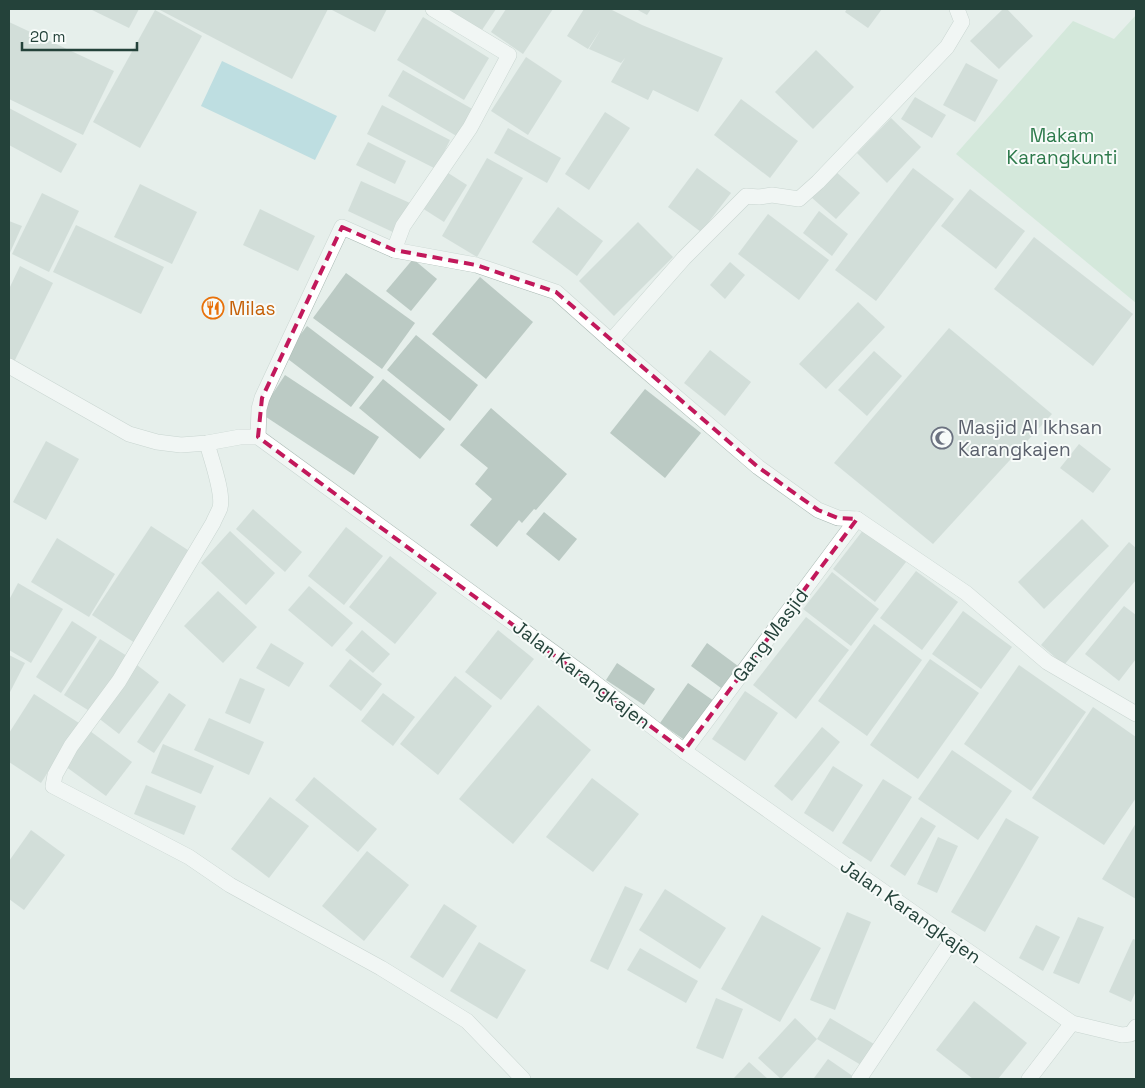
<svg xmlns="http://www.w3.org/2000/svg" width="1145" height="1088" viewBox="0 0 1145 1088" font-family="'Space Grotesk',sans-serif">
<rect width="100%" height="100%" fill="#e6efeb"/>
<!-- green -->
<path fill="#bfe0c8" d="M1136 15V303L956 154 1073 21 1114 39Z"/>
<!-- water -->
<path fill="#8ec9d4" d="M222 61 337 116 315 160 201 106Z"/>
<!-- building -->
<g fill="#bbcac4">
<path d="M90 9H139L129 28Z"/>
<path d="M158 9H328L292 79Z"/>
<path d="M330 9H387L375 32Z"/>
<path d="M445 9H496L480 33Z"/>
<path d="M506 9H553L523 54 491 32Z"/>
<path d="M584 9H610L642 25 723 58 698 112 653 90 648 100 611 82 625 58 621 63 589 49 601 29 588 49 567 36Z"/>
<path d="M636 9H651L647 15Z"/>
<path d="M847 9H882L868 28 845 12Z"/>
<path d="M1003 9H1007L1033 36 1018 50 999 69 970 41Z"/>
<path d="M155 10 202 36 140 148 93 122Z"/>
<path d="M423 17 489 58 464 100 397 60Z"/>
<path d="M9 22 114 71 83 135 9 99Z"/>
<path d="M816 50 854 87 813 129 775 92Z"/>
<path d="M526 57 562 81 528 135 491 111Z"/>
<path d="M966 63 998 80 975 122 943 105Z"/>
<path d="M403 70 476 111 460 138 388 96Z"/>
<path d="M915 97 946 115 932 138 901 119Z"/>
<path d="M741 99 798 141 770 178 714 135Z"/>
<path d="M382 105 450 140 436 169 367 134Z"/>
<path d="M9 108 77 144 61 173 9 145Z"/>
<path d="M605 112 630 128 589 190 565 174Z"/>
<path d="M891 118 921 147 887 183 857 153Z"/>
<path d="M508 128 561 158 547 183 494 153Z"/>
<path d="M368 142 406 161 395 184 356 165Z"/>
<path d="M487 158 523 178 477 257 442 236Z"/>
<path d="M697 168 731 193 701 232 668 207Z"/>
<path d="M913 168 954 199 876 301 835 270Z"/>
<path d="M445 171 467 185 444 222 422 208Z"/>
<path d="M835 171 860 193 836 219 811 197Z"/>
<path d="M361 181 410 203 397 234 348 211Z"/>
<path d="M140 184 197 212 172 264 114 237Z"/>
<path d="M970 189 1025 231 996 269 941 226Z"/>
<path d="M42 193 79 211 49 272 12 254Z"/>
<path d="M558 207 603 241 577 276 532 242Z"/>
<path d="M260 209 315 236 298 271 243 245Z"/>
<path d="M819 211 848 234 832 256 803 233Z"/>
<path d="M768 214 829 260 799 300 738 254Z"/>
<path d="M9 221 22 226 9 255Z"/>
<path d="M638 222 673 257 614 316 579 281Z"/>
<path d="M76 225 164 267 141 314 53 272Z"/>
<path d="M1034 237 1133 314 1093 366 994 289Z"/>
<path d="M413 259 437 279 411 311 386 291Z"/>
<path d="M730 262 745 275 725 299 710 285Z"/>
<path d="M20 266 53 283 14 362 9 359V289Z"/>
<path d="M346 273 415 323 382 369 313 318Z"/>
<path d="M480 277 533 322 486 379 432 334Z"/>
<path d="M858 302 885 327 826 389 799 364Z"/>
<path d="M307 326 374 377 351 407 284 356Z"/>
<path d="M949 328 1052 414 933 544 834 463Z"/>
<path d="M416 335 478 385 450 421 387 370Z"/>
<path d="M710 350 751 382 725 416 684 383Z"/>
<path d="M874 351 902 376 867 416 838 390Z"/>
<path d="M285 375 379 437 354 475 260 413Z"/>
<path d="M383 379 445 429 420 459 359 408Z"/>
<path d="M645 389 701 433 665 478 610 433Z"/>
<path d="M491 408 567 474 536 510 534 509 522 523 519 520 497 547 470 525 492 499 475 484 488 468 460 445Z"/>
<path d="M46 441 79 459 46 520 13 502Z"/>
<path d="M1079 444 1111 469 1093 493 1060 468Z"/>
<path d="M253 509 302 552 285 572 236 529Z"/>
<path d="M544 512 577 539 559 561 526 534Z"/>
<path d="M1082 519 1109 546 1044 609 1018 582Z"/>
<path d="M151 526 194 554 135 643 92 615Z"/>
<path d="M346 527 383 556 344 605 308 576Z"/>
<path d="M864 529 906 562 875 602 833 569Z"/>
<path d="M230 531 275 573 246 605 201 563Z"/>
<path d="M57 538 115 574 89 617 31 582Z"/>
<path d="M1129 542 1136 548V580L1064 665 1041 645Z"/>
<path d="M390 556 437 593 395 644 349 607Z"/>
<path d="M916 571 958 602 922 650 880 618Z"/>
<path d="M832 572 879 609 851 646 803 609Z"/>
<path d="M18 583 63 609 31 663 9 650V600Z"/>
<path d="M309 586 353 623 332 647 288 610Z"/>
<path d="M218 591 257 627 223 663 184 626Z"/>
<path d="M1124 606 1136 615V659L1119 681 1085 654Z"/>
<path d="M963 611 1012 647 981 689 932 654Z"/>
<path d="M806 617 849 650 796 719 753 685Z"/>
<path d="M72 621 97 637 61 693 36 677Z"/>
<path d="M874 624 922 660 867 736 818 701Z"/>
<path d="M362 630 390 654 373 673 345 650Z"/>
<path d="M498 630 534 659 501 700 465 672Z"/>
<path d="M100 639 127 656 91 712 64 695Z"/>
<path d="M271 643 304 663 289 687 256 668Z"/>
<path d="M707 643 738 666 721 688 691 666Z"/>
<path d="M9 655 25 663 9 694Z"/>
<path d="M350 659 382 684 361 711 329 686Z"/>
<path d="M930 659 979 693 918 779 870 745Z"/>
<path d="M617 663 655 689 644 705 606 680Z"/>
<path d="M137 665 159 682 119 734 97 717Z"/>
<path d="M1019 665 1086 712 1031 791 964 744Z"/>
<path d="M455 676 492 706 438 775 400 744Z"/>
<path d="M240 678 265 689 250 724 225 713Z"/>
<path d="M688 683 714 701 686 741 660 723Z"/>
<path d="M745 691 778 713 745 761 712 739Z"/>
<path d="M169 693 186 705 154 753 137 742Z"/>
<path d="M383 693 415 717 393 746 361 721Z"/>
<path d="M34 694 79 723 41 783 9 762V733Z"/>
<path d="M538 705 591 750 513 844 459 799Z"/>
<path d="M1093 707 1136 737V798L1104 845 1032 798Z"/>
<path d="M209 718 264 742 249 775 194 750Z"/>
<path d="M822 727 840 742 792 801 774 786Z"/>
<path d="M90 731 132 762 106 796 65 766Z"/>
<path d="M163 744 214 766 201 794 151 773Z"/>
<path d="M952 750 1012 791 978 840 918 799Z"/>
<path d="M833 766 863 785 833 832 804 813Z"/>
<path d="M314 777 377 829 358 852 295 800Z"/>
<path d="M592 778 639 814 593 872 546 837Z"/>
<path d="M883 779 912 797 871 862 842 843Z"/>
<path d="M146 785 196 806 184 835 134 814Z"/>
<path d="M270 797 309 826 269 878 231 849Z"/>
<path d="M921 817 936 826 905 876 890 866Z"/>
<path d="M1006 818 1039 837 985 932 951 912Z"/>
<path d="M1136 823V899L1102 879Z"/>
<path d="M31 830 65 855 24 910 9 899V861Z"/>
<path d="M938 837 958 846 937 893 917 884Z"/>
<path d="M367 851 409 885 364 941 322 906Z"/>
<path d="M625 886 643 894 608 970 590 961Z"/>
<path d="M665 889 726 928 700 969 639 930Z"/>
<path d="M444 904 477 926 443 978 410 957Z"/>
<path d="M847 912 871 922 835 1010 810 1000Z"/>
<path d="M762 915 821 948 780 1022 721 989Z"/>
<path d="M1078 917 1104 927 1079 984 1053 973Z"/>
<path d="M1036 925 1060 937 1043 971 1019 958Z"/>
<path d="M1133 939 1136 940V991L1131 1002 1109 992Z"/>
<path d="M479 942 526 970 497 1019 450 991Z"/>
<path d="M640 948 698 981 686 1003 627 970Z"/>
<path d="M716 998 743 1009 723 1059 696 1048Z"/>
<path d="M974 1001 1027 1043 998 1079H973L936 1050Z"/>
<path d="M795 1018 817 1039 830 1018 874 1044 861 1065 817 1039 781 1079 758 1058Z"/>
<path d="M828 1059 857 1079H816L814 1078Z"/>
<path d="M749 1062 768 1079H733Z"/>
</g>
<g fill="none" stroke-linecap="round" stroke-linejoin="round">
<!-- minor casing -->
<g stroke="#a8b8b2" stroke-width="16">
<g id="minor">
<path d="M394 250 476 265 556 292 611 341 758 467 818 510 838 518 857 519 966 593 1047 662 1136 714"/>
<path d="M611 341 684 258 746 196 759 197 772 195 799 199 818 182 947 47 962 22 957 9"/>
<path d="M9 366 129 434 157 442 181 445 207 443 240 437H258L586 676 684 751 952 940 1072 1023 1122 1035 1131 1034 1136 1027"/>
<path d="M258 437 259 409 262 398 342 227 394 250 403 226 470 128 509 55 433 9"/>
<path d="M207 443C211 459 224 493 220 508 218 513 215 518 213 523L119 681 71 746 55 775 53 786 189 857 230 885 381 968 467 1021 523 1079"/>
<path d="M684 751 857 519"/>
<path d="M859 1079 952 940"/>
<path d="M1029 1079 1072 1023"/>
</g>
</g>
<!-- minor -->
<use href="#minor" stroke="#fff" stroke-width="15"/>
</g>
<!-- marked area -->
<path d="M0 0H1145V1088H0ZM342 227 394 250 476 265 556 292 758 467 818 510 838 518 857 519 684 751 258 437 262 398Z" fill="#e6efeb" fill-opacity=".55" fill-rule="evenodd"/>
<path fill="none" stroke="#c2185b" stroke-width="4" stroke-dasharray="10 6" stroke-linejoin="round" d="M342 227 394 250 476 265 556 292 758 467 818 510 838 518 857 519 684 751 258 437 262 398Z"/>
<!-- icons -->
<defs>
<g id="restaurant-ring" transform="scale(1.125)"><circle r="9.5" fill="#f7fbf9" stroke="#e8710a" stroke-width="1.5"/><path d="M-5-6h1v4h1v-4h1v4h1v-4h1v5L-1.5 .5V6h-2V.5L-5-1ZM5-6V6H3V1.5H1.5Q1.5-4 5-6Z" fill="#e8710a"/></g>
<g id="mosque-ring" transform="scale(1.125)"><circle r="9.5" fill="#f7fbf9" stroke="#6b7280" stroke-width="1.5"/><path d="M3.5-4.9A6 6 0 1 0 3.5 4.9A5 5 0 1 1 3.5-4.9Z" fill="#6b7280"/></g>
</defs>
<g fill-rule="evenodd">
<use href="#restaurant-ring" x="213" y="308"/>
<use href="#mosque-ring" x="942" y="438"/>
</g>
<g text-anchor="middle" stroke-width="4" stroke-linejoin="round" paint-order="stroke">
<!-- park labels -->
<g font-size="19" fill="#2d7a4b" stroke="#f7fbf9">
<text x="1062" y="142">Makam<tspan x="1062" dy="22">Karangkunti</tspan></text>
</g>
<!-- food labels -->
<g font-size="19" fill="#c56008" stroke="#f7fbf9" text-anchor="start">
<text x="229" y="315">Milas</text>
</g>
<!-- worship labels -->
<g font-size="19" fill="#5b616d" stroke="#f7fbf9" text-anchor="start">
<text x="958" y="434">Masjid Al Ikhsan<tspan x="958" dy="22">Karangkajen</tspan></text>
</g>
<!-- street labels -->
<g font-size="19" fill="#24423a" stroke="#f7fbf9">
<text transform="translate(770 635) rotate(-53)" y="7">Gang Masjid</text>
<text transform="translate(582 674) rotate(37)" y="7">Jalan Karangkajen</text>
<text transform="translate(911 911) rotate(35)" y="7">Jalan Karangkajen</text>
</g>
</g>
<!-- border -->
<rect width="1145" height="1088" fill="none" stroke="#24423a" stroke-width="20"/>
<!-- scale -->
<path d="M22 42v8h115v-8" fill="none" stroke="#24423a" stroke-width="2.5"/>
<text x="30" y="42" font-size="15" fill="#24423a" stroke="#f7fbf9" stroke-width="4" paint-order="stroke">20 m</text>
</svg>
